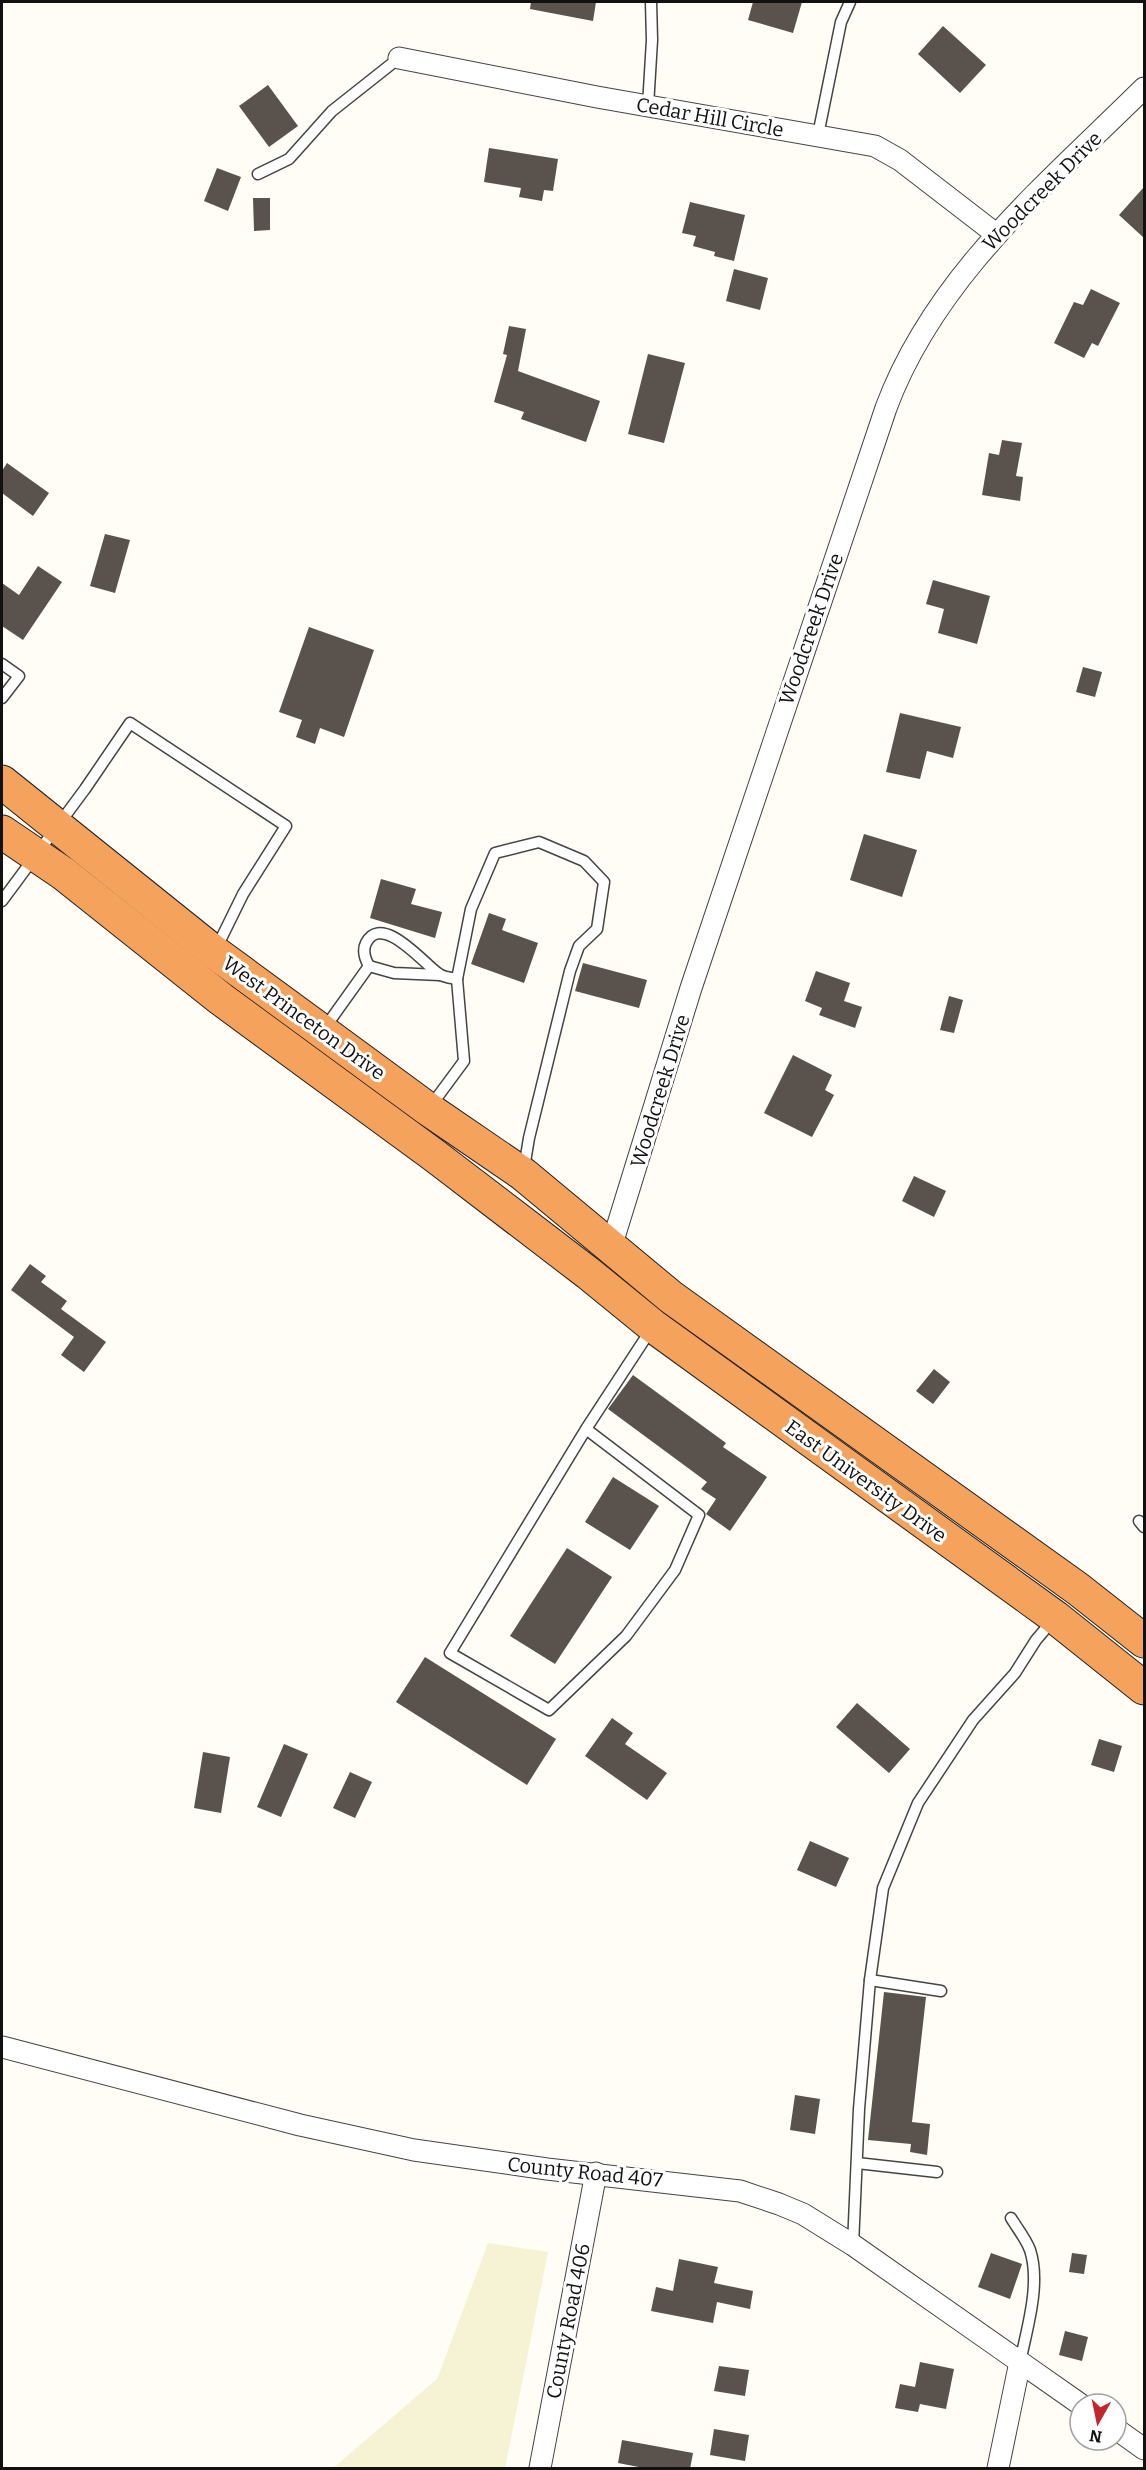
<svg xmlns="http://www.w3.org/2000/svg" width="1146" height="2470" viewBox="0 0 1146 2470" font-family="Bitter,serif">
<rect width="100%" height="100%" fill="#fffdf5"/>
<!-- farmland -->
<path fill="#f6f3d4" d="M488 2243 548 2252 505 2468H333L437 2379Z"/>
<!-- building -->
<g fill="#5a524d">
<path d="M531 2H596L593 21 530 9Z"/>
<path d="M753 2H802L793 33 748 20Z"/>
<path d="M943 26 986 65 960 93 918 54Z"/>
<path d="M268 85 298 126 269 147 239 106Z"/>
<path d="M489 148 558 159 553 191 544 190 542 201 519 197 521 188 484 182Z"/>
<path d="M217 168 241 177 228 211 204 201Z"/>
<path d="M1144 187V238L1119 215Z"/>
<path d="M253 198H270V230L254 231Z"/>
<path d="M690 202 745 215 734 261 714 256 715 252 693 246 696 236 682 233Z"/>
<path d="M734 269 768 278 760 310 726 301Z"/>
<path d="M1091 289 1120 303 1098 346 1092 343 1084 358 1054 343 1074 302 1083 305Z"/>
<path d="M509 326 526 329 518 371 600 401 586 442 521 419 524 412 494 402 507 355 503 354Z"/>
<path d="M648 354 685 363 664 443 628 434Z"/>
<path d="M1002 440 1022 443 1016 476 1023 477 1020 501 982 495 989 453 999 455Z"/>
<path d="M7 463 49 493 33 516 2 493V471Z"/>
<path d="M105 534 130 540 115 593 90 586Z"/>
<path d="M38 566 62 582 23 640 2 626V583L19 595Z"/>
<path d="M933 580 990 596 977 644 938 633 944 609 926 604Z"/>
<path d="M309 627 374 650 344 737 320 728 315 744 296 737 302 720 279 712Z"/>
<path d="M1083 667 1102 672 1095 697 1076 692Z"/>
<path d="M900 713 961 727 953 758 927 751 920 779 886 772Z"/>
<path d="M864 834 917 850 902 897 850 880Z"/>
<path d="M381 879 416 889 411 904 442 912 435 938 370 918Z"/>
<path d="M489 913 506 919 502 930 538 943 524 983 471 964Z"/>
<path d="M583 963 647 980 639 1008 575 991Z"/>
<path d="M816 971 850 983 844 1001 862 1007 855 1028 819 1015 822 1008 805 1001Z"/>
<path d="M949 996 963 1000 954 1033 940 1030Z"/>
<path d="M793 1055 832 1075 825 1090 834 1095 812 1137 764 1113Z"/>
<path d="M914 1176 946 1191 934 1217 902 1201Z"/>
<path d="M30 1264 46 1276 41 1282 67 1301 61 1309 106 1342 84 1372 61 1355 74 1337 11 1290Z"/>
<path d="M934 1369 950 1382 933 1404 916 1391Z"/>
<path d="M633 1375 726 1443 723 1447 767 1477 730 1531 706 1514 716 1499 701 1489 707 1482 608 1409Z"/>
<path d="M613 1477 659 1506 630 1550 585 1522Z"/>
<path d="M567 1548 612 1577 555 1664 510 1636Z"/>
<path d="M425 1657 556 1739 527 1785 396 1702Z"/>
<path d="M857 1703 910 1749 889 1773 836 1727Z"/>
<path d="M612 1718 633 1733 625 1744 667 1773 647 1800 585 1756Z"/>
<path d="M1099 1739 1122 1746 1114 1772 1091 1765Z"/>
<path d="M284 1744 308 1754 281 1817 257 1807Z"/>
<path d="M203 1752 230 1757 221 1813 194 1808Z"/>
<path d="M350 1772 372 1782 355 1818 333 1808Z"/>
<path d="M810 1841 849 1858 836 1887 797 1870Z"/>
<path d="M884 1992 926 1997 912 2122 930 2124 927 2155 910 2152 911 2144 868 2140Z"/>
<path d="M795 2095 820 2099 815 2134 790 2130Z"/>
<path d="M991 2253 1022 2264 1010 2299 978 2287Z"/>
<path d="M1072 2253 1087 2255 1084 2274 1069 2272Z"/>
<path d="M679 2259 718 2267 714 2283 753 2291 750 2309 717 2302 713 2323 651 2311 656 2287 673 2291Z"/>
<path d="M1065 2331 1088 2337 1082 2361 1059 2355Z"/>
<path d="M920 2362 954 2369 946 2409 920 2404 918 2412 895 2408 900 2384 915 2387Z"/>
<path d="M719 2366 749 2370 745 2396 714 2391Z"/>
<path d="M714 2429 749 2435 745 2461 710 2455Z"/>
<path d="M622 2440 693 2453 690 2469H649L618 2463Z"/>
</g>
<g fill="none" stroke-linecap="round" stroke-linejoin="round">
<!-- lane casing -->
<g stroke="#444" stroke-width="13">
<g id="lane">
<path d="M648 106 652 40 651 2"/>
<path d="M818 135 841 22 850 2"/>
<path d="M258 174 289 159 332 111 399 58"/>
<path d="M2 664 19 676 2 698"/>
<path d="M2 901 85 789 130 723 286 826 243 894 216 949"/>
<path d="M369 966 394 973 440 975"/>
<path d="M324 1029 369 966C365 959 362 951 366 943 382 912 424 964 439 974 443 977 451 978 457 979"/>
<path d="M430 1107 464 1061 457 979 471 909 495 853 539 842 584 861 604 882 597 929 579 946 570 971 529 1138 524 1168"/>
<path d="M586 1429 699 1515 675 1570 626 1636 549 1710 450 1653 586 1429 652 1328"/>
<path d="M1139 1521 1144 1527"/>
<path d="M870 1980 941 1991"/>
<path d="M857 2163 937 2172"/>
<path d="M1011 2218C1017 2228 1026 2239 1030 2250 1041 2283 1027 2329 1020 2362"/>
<path d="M853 2245 859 2109 870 1980 883 1888 918 1803 973 1720 1015 1673 1036 1640 1053 1620"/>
</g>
</g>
<!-- street casing -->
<g stroke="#444" stroke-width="23">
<g id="street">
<path d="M399 58 597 97 875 146 900 160 996 234"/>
<path d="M611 1247 691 988 886 408C935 276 1047 184 1144 88"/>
<path d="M2 2047 300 2125 414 2150 547 2169 740 2191 779 2204 803 2214 853 2245 1080 2404"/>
<path d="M1116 2429 1144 2449"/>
<path d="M540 2468 596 2173"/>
<path d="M998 2468 1020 2362"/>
</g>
</g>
<!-- highway casing -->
<g stroke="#222" stroke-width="35">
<g id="highway">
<path d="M2 782 214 952 428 1109 523 1174 671 1297 1078 1589 1144 1641"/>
<path d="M2 832 64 874 221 999 435 1156 588 1273 653 1326 1055 1617 1144 1688"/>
</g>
</g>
<!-- lane -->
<use href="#lane" stroke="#fff" stroke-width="10"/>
<!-- street -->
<use href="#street" stroke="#fff" stroke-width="21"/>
<!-- highway -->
<use href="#highway" stroke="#f5a25d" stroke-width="33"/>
</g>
<g text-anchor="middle" stroke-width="6" stroke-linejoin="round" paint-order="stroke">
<!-- street labels -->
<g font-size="20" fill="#111" stroke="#fff">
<text transform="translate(710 117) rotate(10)" y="7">Cedar Hill Circle</text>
<text transform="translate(1042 191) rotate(-45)" y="7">Woodcreek Drive</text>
<text transform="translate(811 629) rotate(-71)" y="7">Woodcreek Drive</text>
<text transform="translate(304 1018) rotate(36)" y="7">West Princeton Drive</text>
<text transform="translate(660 1091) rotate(-73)" y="7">Woodcreek Drive</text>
<text transform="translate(866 1481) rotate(36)" y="7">East University Drive</text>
<text transform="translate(585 2172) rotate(6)" y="7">County Road 407</text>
<text transform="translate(568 2321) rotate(-79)" y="7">County Road 406</text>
</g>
</g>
<!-- border -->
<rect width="1146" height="2470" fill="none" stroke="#111111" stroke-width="6"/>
<!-- north arrow -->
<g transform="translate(1098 2422) rotate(189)"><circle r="28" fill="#ffffff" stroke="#a0a0a0" stroke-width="1.5"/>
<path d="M0-4.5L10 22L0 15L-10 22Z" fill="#c4262e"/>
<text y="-9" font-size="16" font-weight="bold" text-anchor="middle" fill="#111111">N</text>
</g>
</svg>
